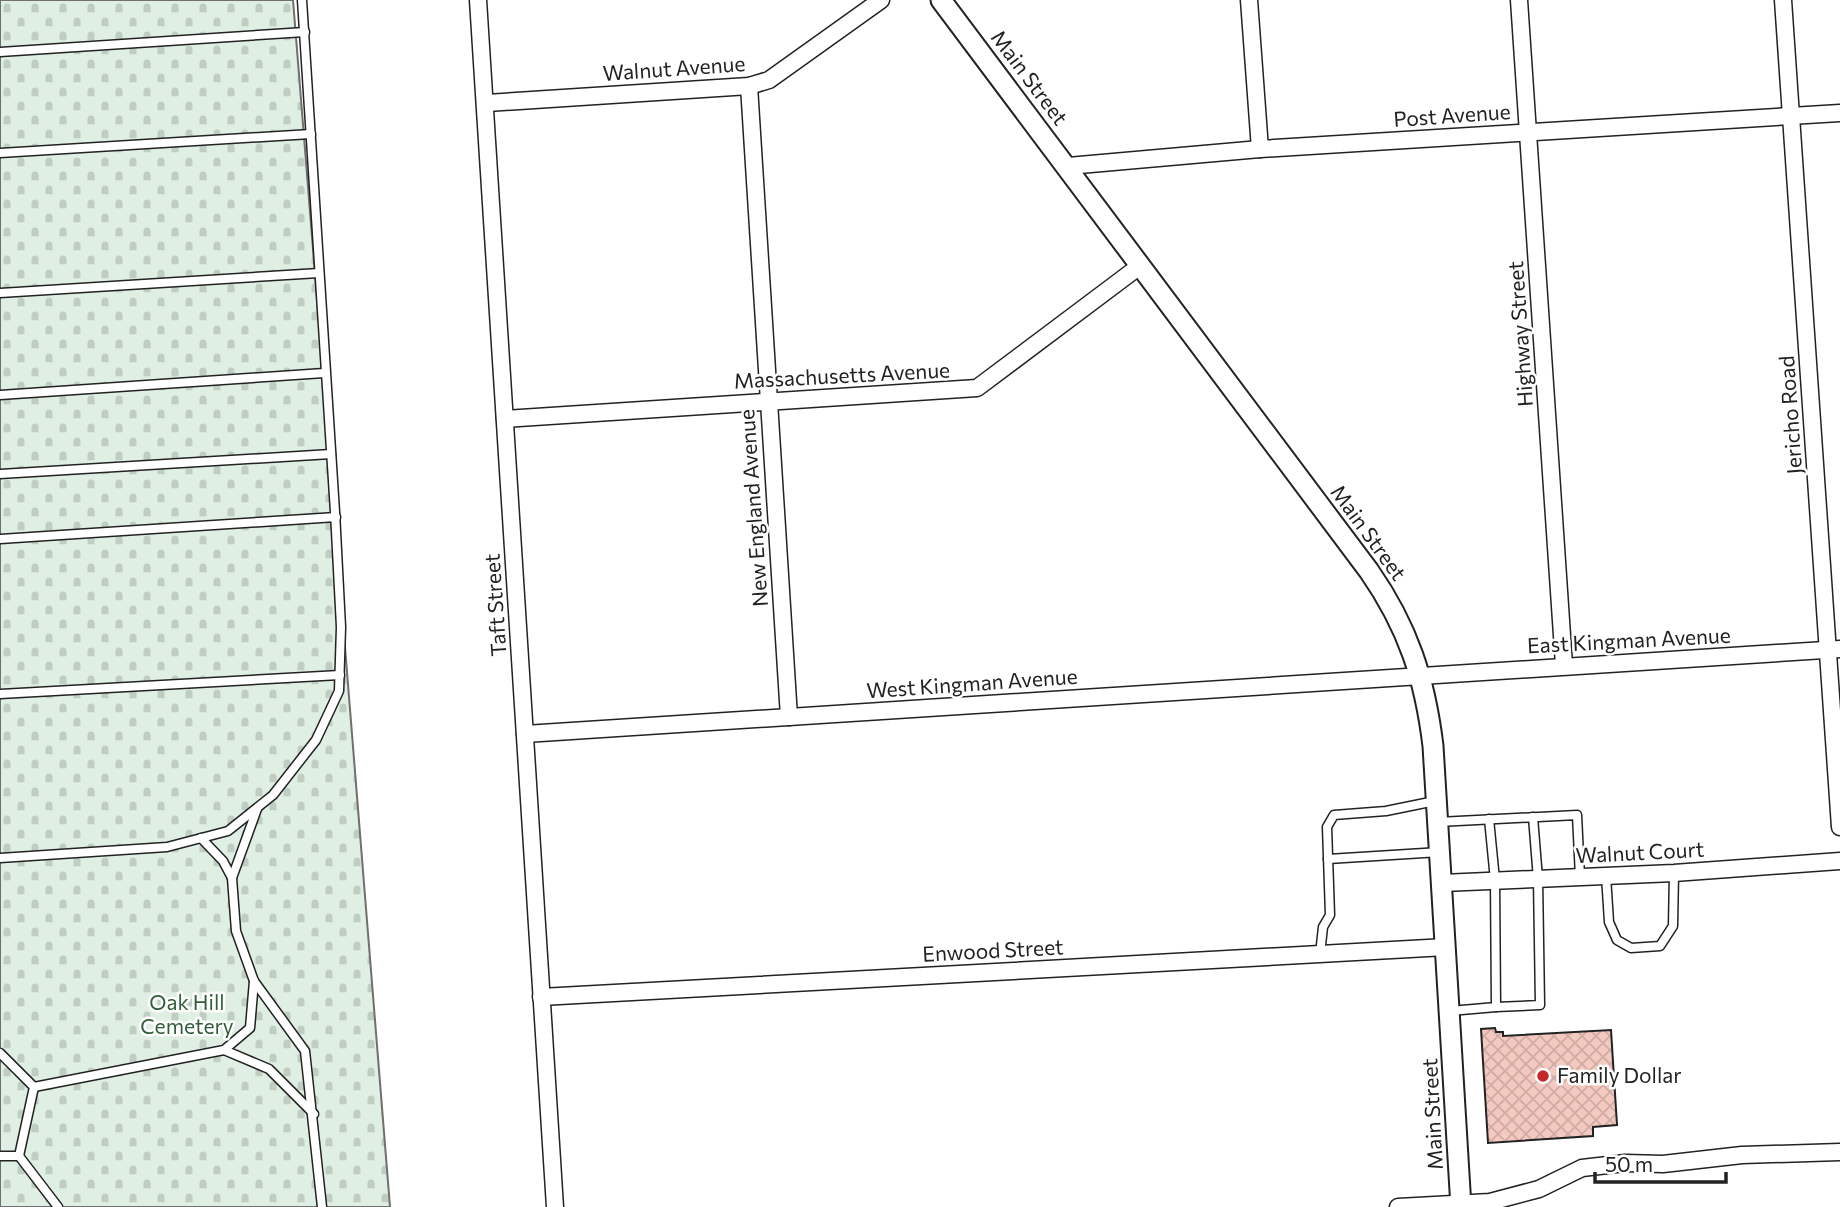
<svg xmlns="http://www.w3.org/2000/svg" width="1840" height="1207" viewBox="0 0 1840 1207" font-family="Commissioner,sans-serif">
<defs>
<pattern id="cemetery-stones" width="16" height="16" patternUnits="userSpaceOnUse" patternTransform="scale(1.75)"><rect width="16" height="16" fill="#e0efe3"/><path d="M2 7V4a2 2 0 0 1 4 0v3zM10 15v-3a2 2 0 0 1 4 0v3z" fill="#c0cdc2"/></pattern>
<pattern id="building-cross-hatch" width="8" height="8" patternUnits="userSpaceOnUse" patternTransform="scale(1.75)"><rect width="8" height="8" fill="#f3c9c0"/><path d="M0 0l8 8M0 8l8-8" fill="none" stroke="#d0aca5"/></pattern>
</defs>
<rect width="100%" height="100%" fill="#fff"/>
<!-- cemetery -->
<path fill="url(#cemetery-stones)" stroke="#6f6f6f" stroke-width="2" d="M0 0H293L390 1207H0Z"/>
<!-- building -->
<path fill="url(#building-cross-hatch)" stroke="#222" stroke-width="2" d="M1495 1028 1496 1032H1503V1036L1611 1030 1617 1125 1593 1127V1136L1488 1143 1481 1029Z"/>
<g fill="none" stroke-linecap="round" stroke-linejoin="round">
<!-- service casing -->
<g stroke="#222" stroke-width="11">
<g id="service">
<path d="M0 52 305 32"/>
<path d="M0 153 311 134"/>
<path d="M0 293 319 273"/>
<path d="M0 395 324 373"/>
<path d="M0 474 331 454"/>
<path d="M0 539 336 517"/>
<path d="M0 694 340 675"/>
<path d="M257 809 232 878 236 931 254 981 305 1051 322 1207"/>
<path d="M1438 822 1577 815 1580 877"/>
<path d="M201 838 223 861 232 878"/>
<path d="M0 858 167 847 228 831 273 795 316 740 339 691 341 627 335 512 302 0"/>
<path d="M1328 859 1440 852"/>
<path d="M1606 876 1609 922 1617 940 1631 948 1660 946 1673 926 1674 873"/>
<path d="M1320 954 1323 927 1330 915 1327 827 1334 815 1386 811 1435 801"/>
<path d="M1496 1007 1540 1005 1538 879 1533 817"/>
<path d="M1450 1011 1496 1007 1495 880 1489 819"/>
<path d="M224 1050 269 1069 314 1114"/>
<path d="M0 1053 34 1087 19 1156H0"/>
<path d="M34 1087 224 1050 250 1028 254 981"/>
<path d="M19 1156 58 1207"/>
</g>
</g>
<!-- minor casing -->
<g stroke="#222" stroke-width="19">
<g id="minor">
<path d="M478 0 555 1207"/>
<path d="M1249 0 1260 149"/>
<path d="M1519 0 1564 665"/>
<path d="M1783 0 1840 827"/>
<path d="M749 86 789 717"/>
<path d="M487 103 749 86 769 80 881 0"/>
<path d="M1068 166 1260 149 1840 113"/>
<path d="M505 419 977 388 1141 265"/>
<path d="M525 734 1840 649"/>
<path d="M1442 883 1674 873 1840 861"/>
<path d="M541 997 1446 947"/>
<path d="M1398 1207 1490 1202 1539 1189 1582 1168 1625 1163 1663 1164 1742 1155 1840 1152"/>
</g>
</g>
<!-- tertiary casing -->
<g stroke="#222" stroke-width="23">
<path id="tertiary" d="M941 0 1369 571C1408 627 1425 679 1433 746L1461 1207"/>
</g>
<!-- service -->
<use href="#service" stroke="#fff" stroke-width="8"/>
<!-- minor -->
<use href="#minor" stroke="#fff" stroke-width="16"/>
<!-- tertiary -->
<use href="#tertiary" stroke="#fff" stroke-width="19"/>
</g>
<!-- markers -->
<circle fill="#c62828" stroke="#fff" stroke-width="2.5" cx="1543" cy="1076" r="7"/>
<g text-anchor="middle" stroke-width="5" stroke-linejoin="round" paint-order="stroke">
<!-- street labels -->
<g font-size="21" fill="#222" stroke="#fff">
<text transform="translate(674 69) rotate(-4)" y="7">Walnut Avenue</text>
<text transform="translate(1029 78) rotate(53)" y="7">Main Street</text>
<text transform="translate(1452 116) rotate(-4)" y="7">Post Avenue</text>
<text transform="translate(1521 334) rotate(-94)" y="7">Highway Street</text>
<text transform="translate(842 376) rotate(-3)" y="7">Massachusetts Avenue</text>
<text transform="translate(1791 415) rotate(-94)" y="7">Jericho Road</text>
<text transform="translate(754 508) rotate(-94)" y="7">New England Avenue</text>
<text transform="translate(1368 533) rotate(54)" y="7">Main Street</text>
<text transform="translate(496 605) rotate(-94)" y="7">Taft Street</text>
<text transform="translate(1629 641) rotate(-3)" y="7">East Kingman Avenue</text>
<text transform="translate(972 684) rotate(-4)" y="7">West Kingman Avenue</text>
<text transform="translate(1640 853) rotate(-3)" y="7">Walnut Court</text>
<text transform="translate(993 951) rotate(-3)" y="7">Enwood Street</text>
<text transform="translate(1433 1114) rotate(-93)" y="7">Main Street</text>
</g>
<!-- park labels -->
<g font-size="21" fill="#2f5e38" stroke="#fff">
<text x="187" y="1010">Oak Hill<tspan x="187" dy="24">Cemetery</tspan></text>
</g>
<!-- poi labels -->
<g font-size="21" fill="#222" stroke="#fff" text-anchor="start">
<text x="1557" y="1083">Family Dollar</text>
</g>
</g>
<!-- scale -->
<path d="M1595 1172v10h131v-10" fill="none" stroke="#222222" stroke-width="3.5"/>
<text x="1605" y="1172" font-size="21" fill="#222222" stroke="#ffffff" stroke-width="5" paint-order="stroke">50 m</text>
</svg>
